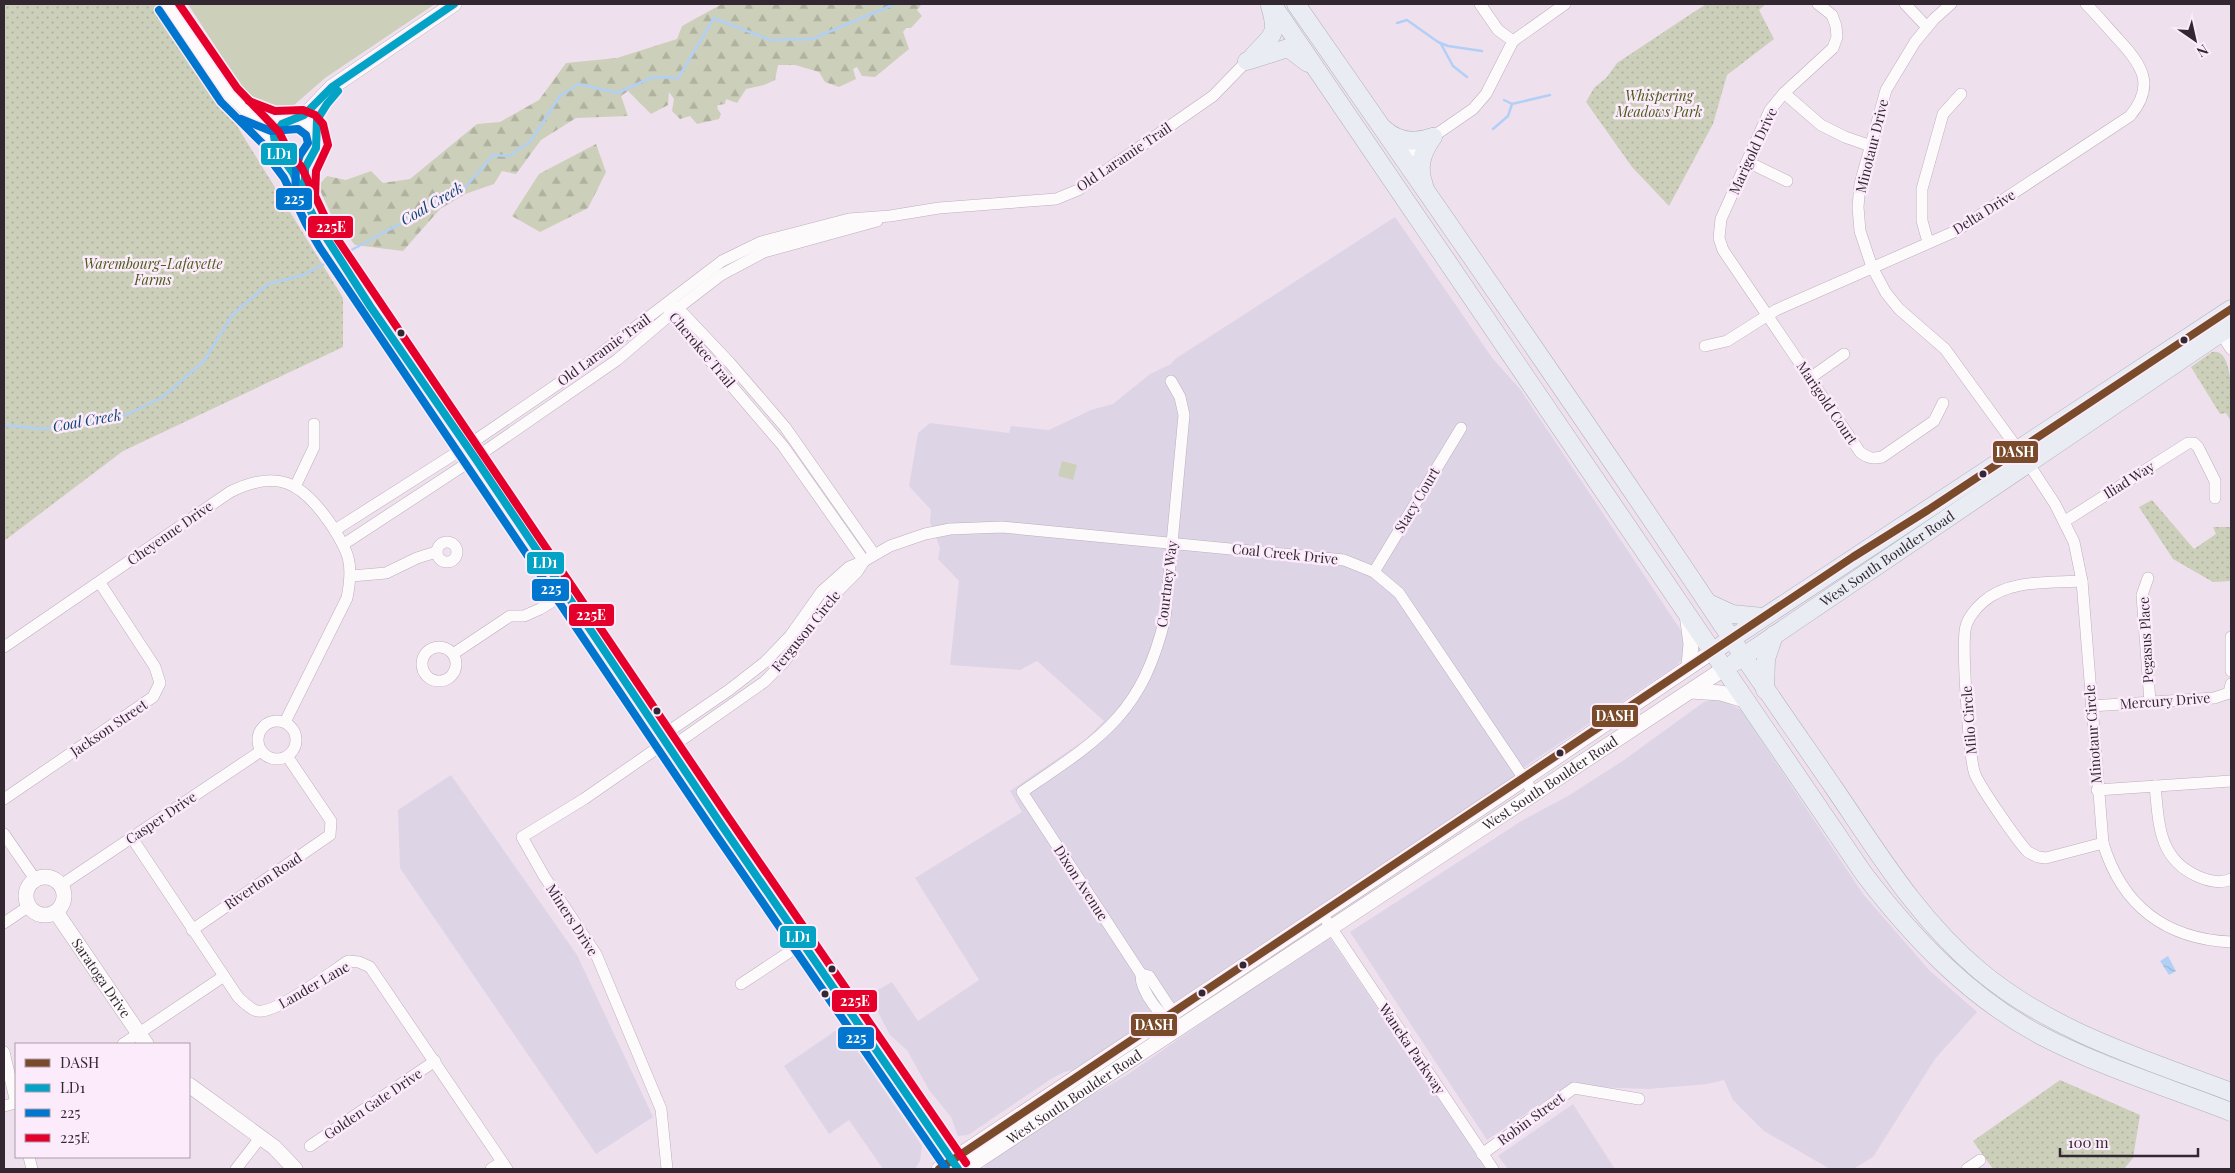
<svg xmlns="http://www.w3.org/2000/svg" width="2235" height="1173" viewBox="0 0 2235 1173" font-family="'Playfair Display',serif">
<defs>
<pattern id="forest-firs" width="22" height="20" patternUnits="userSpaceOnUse" patternTransform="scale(1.25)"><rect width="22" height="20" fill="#cccfb9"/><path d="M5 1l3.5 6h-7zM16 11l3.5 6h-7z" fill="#b0b2a0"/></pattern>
<pattern id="park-dots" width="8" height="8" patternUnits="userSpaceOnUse" patternTransform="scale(1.25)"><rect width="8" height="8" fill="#cccfb9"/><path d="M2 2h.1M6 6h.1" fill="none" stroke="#b0b2a0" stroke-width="1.8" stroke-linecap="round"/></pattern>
<pattern id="water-waves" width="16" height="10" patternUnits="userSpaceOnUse" patternTransform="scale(1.25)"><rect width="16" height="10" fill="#b2d0f6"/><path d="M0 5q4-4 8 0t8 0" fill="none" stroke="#9ab3d3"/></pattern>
</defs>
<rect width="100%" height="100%" fill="#efe0ee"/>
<!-- commercial -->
<g fill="#ddd4e6">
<path d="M1395 217 1493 359 1520 389 1686 638 1682 659 1677 665 1530 763 1505 784 1175 1002 1147 1023 1078 1069 1064 1072 1051 1079 968 1135 958 1136 951 1117 929 1090 907 1050 890 1035 869 995 892 982 918 1021 979 980 915 878 1022 812 1010 791 1086 739 1104 721 1037 661 1020 670 950 665 959 581 938 559 940 548 930 522 931 510 909 486 918 433 930 423 1009 433 1011 426 1049 430 1091 410 1113 404 1150 374 1171 364 1175 359Z"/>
<path d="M1719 698 1741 710 1863 894 1929 970 1977 1012 1935 1059 1873 1157 1853 1169H1830L1764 1131 1733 1100 1724 1080 1707 1084 1648 1089 1567 1086 1487 1140 1350 932 1523 820 1568 796 1624 760 1704 702Z"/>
<path d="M451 775 577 955 653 1117 596 1154 400 868 398 810Z"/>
<path d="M1328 935 1486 1169H983L987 1164 1089 1097 1127 1075Z"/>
<path d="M841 1027 922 1146 920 1161 915 1169H883L849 1120 829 1134 784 1066Z"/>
<path d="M1573 1104 1615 1169H1508L1498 1156Z"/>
</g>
<!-- grass -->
<g fill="#cccfb9">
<path d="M188 4H435L325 78 294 105 267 106 244 91Z"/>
<path d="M1062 461 1077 465 1073 480 1058 476Z"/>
</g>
<!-- forest -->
<g fill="url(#forest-firs)">
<path d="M722 4H922L917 10 922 16 911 28H906L903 32 909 49 875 77 862 76 857 67 853 69 856 79 839 87 825 82 819 72 795 65H778L775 80 764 85 746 89 737 103 726 99 725 104 718 105 717 108 721 114 719 119 697 124 690 116 680 119 672 111 674 99 669 92 668 105 651 114 628 91 621 96 628 116 576 118 541 140 516 174 502 171 494 184 465 194 440 209 403 251 355 245 332 216 318 186 327 176 346 180 371 171 383 183 410 179 477 124 500 122 539 100 566 63 617 58 677 39 682 26Z"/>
<path d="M596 144 606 172 588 208 540 232 512 216 539 174Z"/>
</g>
<!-- park -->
<g fill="url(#park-dots)">
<path d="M4 4H156L213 87 343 298V347L123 451 4 541Z"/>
<path d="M1706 4H1766L1759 10 1774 39 1727 75 1713 124 1669 206 1632 167 1586 102 1594 88 1607 77 1617 63Z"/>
<path d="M2212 352C2235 347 2231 405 2231 421L2226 413 2220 414 2191 367Z"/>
<path d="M2152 500 2194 549 2216 534 2213 527H2231V581L2213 582 2173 559 2139 507Z"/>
<path d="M2060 1080 2140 1115 2133 1158 2124 1169H1993L1973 1141Z"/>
</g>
<!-- water -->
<path fill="url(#water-waves)" d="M2168 956 2176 971 2169 975 2160 961Z"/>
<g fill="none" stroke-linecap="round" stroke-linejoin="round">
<!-- stream -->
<g stroke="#b2d0f6" stroke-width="2.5">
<path d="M1397 23 1407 20 1438 42 1448 46 1482 51"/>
<path d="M1441 44 1453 66 1467 77"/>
<path d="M1504 100 1512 104 1550 95"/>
<path d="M1493 129 1508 116 1512 104"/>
<path d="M344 254 463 190 493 155 509 156 530 142 560 96 579 84 617 93 653 77 678 78 714 18 770 40 812 39 895 4"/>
<path d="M4 425 43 429 122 417 163 397 204 361 233 314 268 284 303 275 332 260"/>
</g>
<!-- street casing -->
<g stroke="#bbafba" stroke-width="12">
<g id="street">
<path d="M167 4 229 95 245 110 254 123 268 134 274 145"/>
<path d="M1480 4 1498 30 1513 41 1565 4"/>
<path d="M1818 4 1832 15 1836 26 1837 37 1833 48 1784 93 1770 110 1721 219 1719 238 1723 250 1860 452C1868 458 1872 459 1882 457L1934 421 1943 403"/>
<path d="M1905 4 1927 27"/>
<path d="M1951 4 1934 19 1915 42 1886 90 1860 184 1858 207 1860 231 1872 267 1886 293 1899 309 1945 349 2028 463 2055 504 2074 542 2082 581 2103 843C2122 906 2166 939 2231 942"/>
<path d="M1784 93 1821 125 1845 137 1871 146"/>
<path d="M245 110 269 120 286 121"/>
<path d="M1402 158 1473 109 1486 94 1513 41"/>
<path d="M1748 162 1787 181"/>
<path d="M1928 242 1922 221V189L1943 114 1961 94"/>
<path d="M671 305 678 308 730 363 785 427 874 554"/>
<path d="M668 308 670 314 783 446 864 561"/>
<path d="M2218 329 2231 349"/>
<path d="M1705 346 1727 341 1776 310 1956 231 2130 116C2156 85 2142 65 2118 39 2107 27 2097 15 2086 4"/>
<path d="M1810 378 1844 354"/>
<path d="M1171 381 1180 397 1184 415 1165 618C1142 715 1100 739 1022 792L1141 974C1140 993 1163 1018 1177 1029"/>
<path d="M295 487 314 447V424"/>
<path d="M2065 521 2188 443H2194L2198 447 2215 481V498"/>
<path d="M335 530 467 446 587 364 722 261 761 242 849 219 890 216 939 208 1056 199 1078 190 1213 96 1247 61"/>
<circle cx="447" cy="552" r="10"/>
<path d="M344 544 475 458 617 360 678 308 721 275 764 252 877 221"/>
<path d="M1374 572 1461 428"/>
<path d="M351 576 386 573 417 558 436 552"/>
<path d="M2148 578 2142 595 2150 702"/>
<path d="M2082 581C2049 583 2009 579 1983 602 1976 608 1968 618 1966 626 1961 641 1969 759 1975 774 1980 787 2018 842 2028 852L2038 857 2046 858 2103 843"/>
<path d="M2231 637V671"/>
<path d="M4 647 230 492C277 469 301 481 330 523 349 552 354 563 347 598L285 722"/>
<circle cx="439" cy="664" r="17"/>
<path d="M453 654 510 616H524L540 609 566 593"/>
<path d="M2091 706 2214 698 2229 693 2231 684"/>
<circle cx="277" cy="740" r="19"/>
<path d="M662 736 729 690 765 662 790 636 822 591 849 567 864 561 890 546 925 534 950 529 1002 527 1344 560 1374 572 1399 593 1535 795"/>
<path d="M666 742 584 799 522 837 544 876 596 954 661 1109 667 1169"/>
<path d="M670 748 764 682 784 662 834 595 857 572 864 561"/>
<path d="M2155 786C2159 824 2158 858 2197 876 2208 881 2221 884 2231 879"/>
<path d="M2097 790 2231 781"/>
<path d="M4 799 153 697 160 683 155 667 100 583"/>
<path d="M4 834 35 879"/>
<path d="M132 838 238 997C243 1002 250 1009 257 1011 275 1015 331 972 348 961L359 962 370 967 507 1169"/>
<path d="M61 885 261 751"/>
<path d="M1322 914 1493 1169"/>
<path d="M4 923 29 906"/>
<path d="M192 930 330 835 331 821 287 756"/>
<path d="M1141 974 1149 976 1170 1008 1174 1019"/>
<path d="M741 984 803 943"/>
<path d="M123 1044 224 976"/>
<path d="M4 1052 16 1103"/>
<path d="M4 1106 16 1103"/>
<path d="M310 1146 435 1061"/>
<path d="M1482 1154 1574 1088 1639 1099"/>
<path d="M29 1157 32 1169"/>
<path d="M236 1169 260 1138"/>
<path d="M491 1169 502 1162"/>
<path d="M1967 1169 1980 1160"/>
</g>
</g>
<!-- secondary casing -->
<g stroke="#bbafba" stroke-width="16">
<g id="secondary">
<path d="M295 119 310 110 332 87 454 4"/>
<circle cx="296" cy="141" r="22"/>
<path d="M284 159 328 242 720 823 958 1169"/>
<path d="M1687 614 1691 644 1689 666"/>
<path d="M1691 691 1721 693 1748 701"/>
<circle cx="45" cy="896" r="19"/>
<path id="s1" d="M56 912 146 1044"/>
<path d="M189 1085 274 1147 295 1169"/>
<path d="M939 1169 1512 787 1713 651"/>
<path id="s2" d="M965 1169 1725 668"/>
</g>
</g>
<!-- primary casing -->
<g stroke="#afb0be" stroke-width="19">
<g id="primary">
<path d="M1272 4 1864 874C1913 938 1969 997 2040 1035 2101 1067 2167 1087 2231 1112"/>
<path d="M1296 4C1435 204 1574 403 1709 605 1750 667 1792 727 1834 788 1879 854 1918 919 1980 971 2053 1032 2144 1059 2231 1092"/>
<path d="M1253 56C1272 35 1279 36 1270 6"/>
<path d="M1247 61 1288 48 1308 63"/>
<path d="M1384 129C1398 142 1416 143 1433 137"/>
<path d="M1424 185C1417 167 1422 152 1433 137"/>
<path d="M1708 603 1732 614 1763 617"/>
<path d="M1722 645 2231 309"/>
<path id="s3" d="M1735 662 2231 326"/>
<path d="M1765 690 1766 659 1774 635"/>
</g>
</g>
<!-- street -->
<use href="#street" stroke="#fdfafc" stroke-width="11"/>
<!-- secondary -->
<use href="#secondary" stroke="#fdfafc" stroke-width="15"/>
<!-- primary -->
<use href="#primary" stroke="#e9ecf2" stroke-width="18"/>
<!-- bus-1 casing -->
<g stroke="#fcebfb" stroke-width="11">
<path id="bus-1" d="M939 1169 1853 557 1928 510 2231 309"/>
</g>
<!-- bus-2 casing -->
<g stroke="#fcebfb" stroke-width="11">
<g id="bus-2">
<path d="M454 4 332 87 304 115 282 124 274 136 276 149 293 173 315 220 370 306 475 458 720 823 958 1169"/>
<path d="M305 197V168L316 148 317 120 327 104 338 91"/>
</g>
</g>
<!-- bus-3 casing -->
<g stroke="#fcebfb" stroke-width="11">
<g id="bus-3">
<path d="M159 10 221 102 263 144 269 158 284 178 306 224 320 248 712 829 946 1169"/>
<path d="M241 119 271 131 298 129 306 135 308 143 300 155 296 167 295 197"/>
</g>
</g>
<!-- bus-4 casing -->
<g stroke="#fcebfb" stroke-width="11">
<g id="bus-4">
<path d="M179 4 237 88 279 132 287 148 302 168 324 215 336 237 728 817 966 1163"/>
<path d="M249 101 275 111 303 110 315 115 323 124 328 145 316 171 315 197"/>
</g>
</g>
<!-- bus-1 -->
<use href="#bus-1" stroke="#7a4b2a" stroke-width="8"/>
<!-- bus-2 -->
<use href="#bus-2" stroke="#03a3c6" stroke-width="8"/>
<!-- bus-3 -->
<use href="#bus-3" stroke="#0076ce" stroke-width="8"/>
<!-- bus-4 -->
<use href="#bus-4" stroke="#e4002b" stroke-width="8"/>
</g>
<!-- markers -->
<g fill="#332832" stroke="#fcebfb" stroke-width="2">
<circle cx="401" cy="333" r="4.5"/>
<circle cx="2184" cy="340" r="4.5"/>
<circle cx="1983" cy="474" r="4.5"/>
<circle cx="657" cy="711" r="4.5"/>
<circle cx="1560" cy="753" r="4.5"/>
<circle cx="1243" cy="965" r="4.5"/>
<circle cx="832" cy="969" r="4.5"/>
<circle cx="1202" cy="993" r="4.5"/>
<circle cx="825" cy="994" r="4.5"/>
</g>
<g text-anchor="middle" stroke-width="5" stroke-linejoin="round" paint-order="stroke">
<!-- park labels -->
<g font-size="14" font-style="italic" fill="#4a5c19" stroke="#fcebfb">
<text x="1659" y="101">Whispering<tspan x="1659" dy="16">Meadows Park</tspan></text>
<text x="153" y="269">Warembourg-Lafayette<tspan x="153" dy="16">Farms</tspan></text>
</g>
<!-- street labels -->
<g font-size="14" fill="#332832" stroke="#fcebfb">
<text transform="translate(1872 146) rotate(-76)" y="5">Minotaur Drive</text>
<text transform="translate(1753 151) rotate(-65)" y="5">Marigold Drive</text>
<text transform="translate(1124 157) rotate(-34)" y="5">Old Laramie Trail</text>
<text transform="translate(1984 212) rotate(-32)" y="5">Delta Drive</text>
<text transform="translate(604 350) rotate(-36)" y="5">Old Laramie Trail</text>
<text transform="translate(702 350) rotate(50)" y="5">Cherokee Trail</text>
<text transform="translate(1827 403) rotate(56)" y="5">Marigold Court</text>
<text transform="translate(2129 480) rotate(-32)" y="5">Iliad Way</text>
<text transform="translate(1417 500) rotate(-59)" y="5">Stacy Court</text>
<text transform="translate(170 533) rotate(-35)" y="5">Cheyenne Drive</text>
<text transform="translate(1285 554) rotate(6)" y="5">Coal Creek Drive</text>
<text dy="5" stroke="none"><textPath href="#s3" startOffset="184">West South Boulder Road</textPath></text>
<text transform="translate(1167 584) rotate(-83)" y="5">Courtney Way</text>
<text transform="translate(806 631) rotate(-51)" y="5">Ferguson Circle</text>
<text transform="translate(2146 640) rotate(-93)" y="5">Pegasus Place</text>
<text transform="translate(2165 701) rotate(-4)" y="5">Mercury Drive</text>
<text transform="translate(1969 720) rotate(-94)" y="5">Milo Circle</text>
<text transform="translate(109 728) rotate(-34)" y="5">Jackson Street</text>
<text transform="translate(2093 734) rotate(-94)" y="5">Minotaur Circle</text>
<text dy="5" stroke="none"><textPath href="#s2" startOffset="701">West South Boulder Road</textPath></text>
<text transform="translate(161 818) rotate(-34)" y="5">Casper Drive</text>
<text transform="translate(263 881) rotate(-34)" y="5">Riverton Road</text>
<text transform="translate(1081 883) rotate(57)" y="5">Dixon Avenue</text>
<text transform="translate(572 920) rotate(57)" y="5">Miners Drive</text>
<text dy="5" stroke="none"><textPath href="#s1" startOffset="80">Saratoga Drive</textPath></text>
<text transform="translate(314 985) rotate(-30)" y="5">Lander Lane</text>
<text transform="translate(1412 1049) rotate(56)" y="5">Waneka Parkway</text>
<text dy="5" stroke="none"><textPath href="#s2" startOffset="131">West South Boulder Road</textPath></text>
<text transform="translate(373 1104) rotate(-34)" y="5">Golden Gate Drive</text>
<text transform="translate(1531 1119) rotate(-36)" y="5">Robin Street</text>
</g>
<!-- water labels -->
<g font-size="15" font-style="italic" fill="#0d4470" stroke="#fcebfb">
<text transform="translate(432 204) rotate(-30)" y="5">Coal Creek</text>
<text transform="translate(87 421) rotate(-10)" y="5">Coal Creek</text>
</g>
</g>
<g stroke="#fcebfb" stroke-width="2">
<rect x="260" y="142" width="38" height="24" rx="5" fill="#03a3c6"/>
<rect x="275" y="187" width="38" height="24" rx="5" fill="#0076ce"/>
<rect x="307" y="215" width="47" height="24" rx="5" fill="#e4002b"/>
<rect x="1992" y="440" width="47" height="24" rx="5" fill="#7a4b2a"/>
<rect x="526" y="551" width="39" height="24" rx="5" fill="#03a3c6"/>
<rect x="531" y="578" width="39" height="24" rx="5" fill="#0076ce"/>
<rect x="568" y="603" width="47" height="24" rx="5" fill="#e4002b"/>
<rect x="1591" y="704" width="48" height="24" rx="5" fill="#7a4b2a"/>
<rect x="779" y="925" width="38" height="24" rx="5" fill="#03a3c6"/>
<rect x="831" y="989" width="47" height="24" rx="5" fill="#e4002b"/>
<rect x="1130" y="1013" width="48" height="24" rx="5" fill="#7a4b2a"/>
<rect x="837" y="1026" width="38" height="24" rx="5" fill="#0076ce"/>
</g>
<g font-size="14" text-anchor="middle" font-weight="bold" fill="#fff">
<text x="279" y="159">LD1</text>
<text x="294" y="204">225</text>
<text x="331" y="232">225E</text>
<text x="2015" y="457">DASH</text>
<text x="545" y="568">LD1</text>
<text x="551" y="594">225</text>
<text x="591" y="620">225E</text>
<text x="1615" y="721">DASH</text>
<text x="798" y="942">LD1</text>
<text x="855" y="1006">225E</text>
<text x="1154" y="1030">DASH</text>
<text x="856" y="1043">225</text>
</g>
<!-- border -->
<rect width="2235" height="1173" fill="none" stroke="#332832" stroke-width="10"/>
<!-- legend -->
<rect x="15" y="1043" width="175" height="115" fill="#fcebfb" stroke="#ac9dab"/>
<rect x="25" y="1059" width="25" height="8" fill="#7a4b2a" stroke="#ac9dab"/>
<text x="60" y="1068" font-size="15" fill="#332832">DASH</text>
<rect x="25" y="1084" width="25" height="8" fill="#03a3c6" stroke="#ac9dab"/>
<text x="60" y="1093" font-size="15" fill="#332832">LD1</text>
<rect x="25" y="1109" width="25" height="8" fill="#0076ce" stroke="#ac9dab"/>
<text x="60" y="1118" font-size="15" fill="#332832">225</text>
<rect x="25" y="1134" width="25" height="8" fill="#e4002b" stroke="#ac9dab"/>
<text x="60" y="1143" font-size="15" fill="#332832">225E</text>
<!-- north arrow -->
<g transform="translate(2195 40) rotate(146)" stroke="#fcebfb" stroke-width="4" paint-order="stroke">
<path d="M0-4L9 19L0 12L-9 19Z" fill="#332832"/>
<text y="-8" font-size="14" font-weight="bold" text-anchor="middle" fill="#332832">N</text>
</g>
<!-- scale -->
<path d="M2060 1148v8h138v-8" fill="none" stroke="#332832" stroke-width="2.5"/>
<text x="2068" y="1148" font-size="15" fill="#332832" stroke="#fcebfb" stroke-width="4" paint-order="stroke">100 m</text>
</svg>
